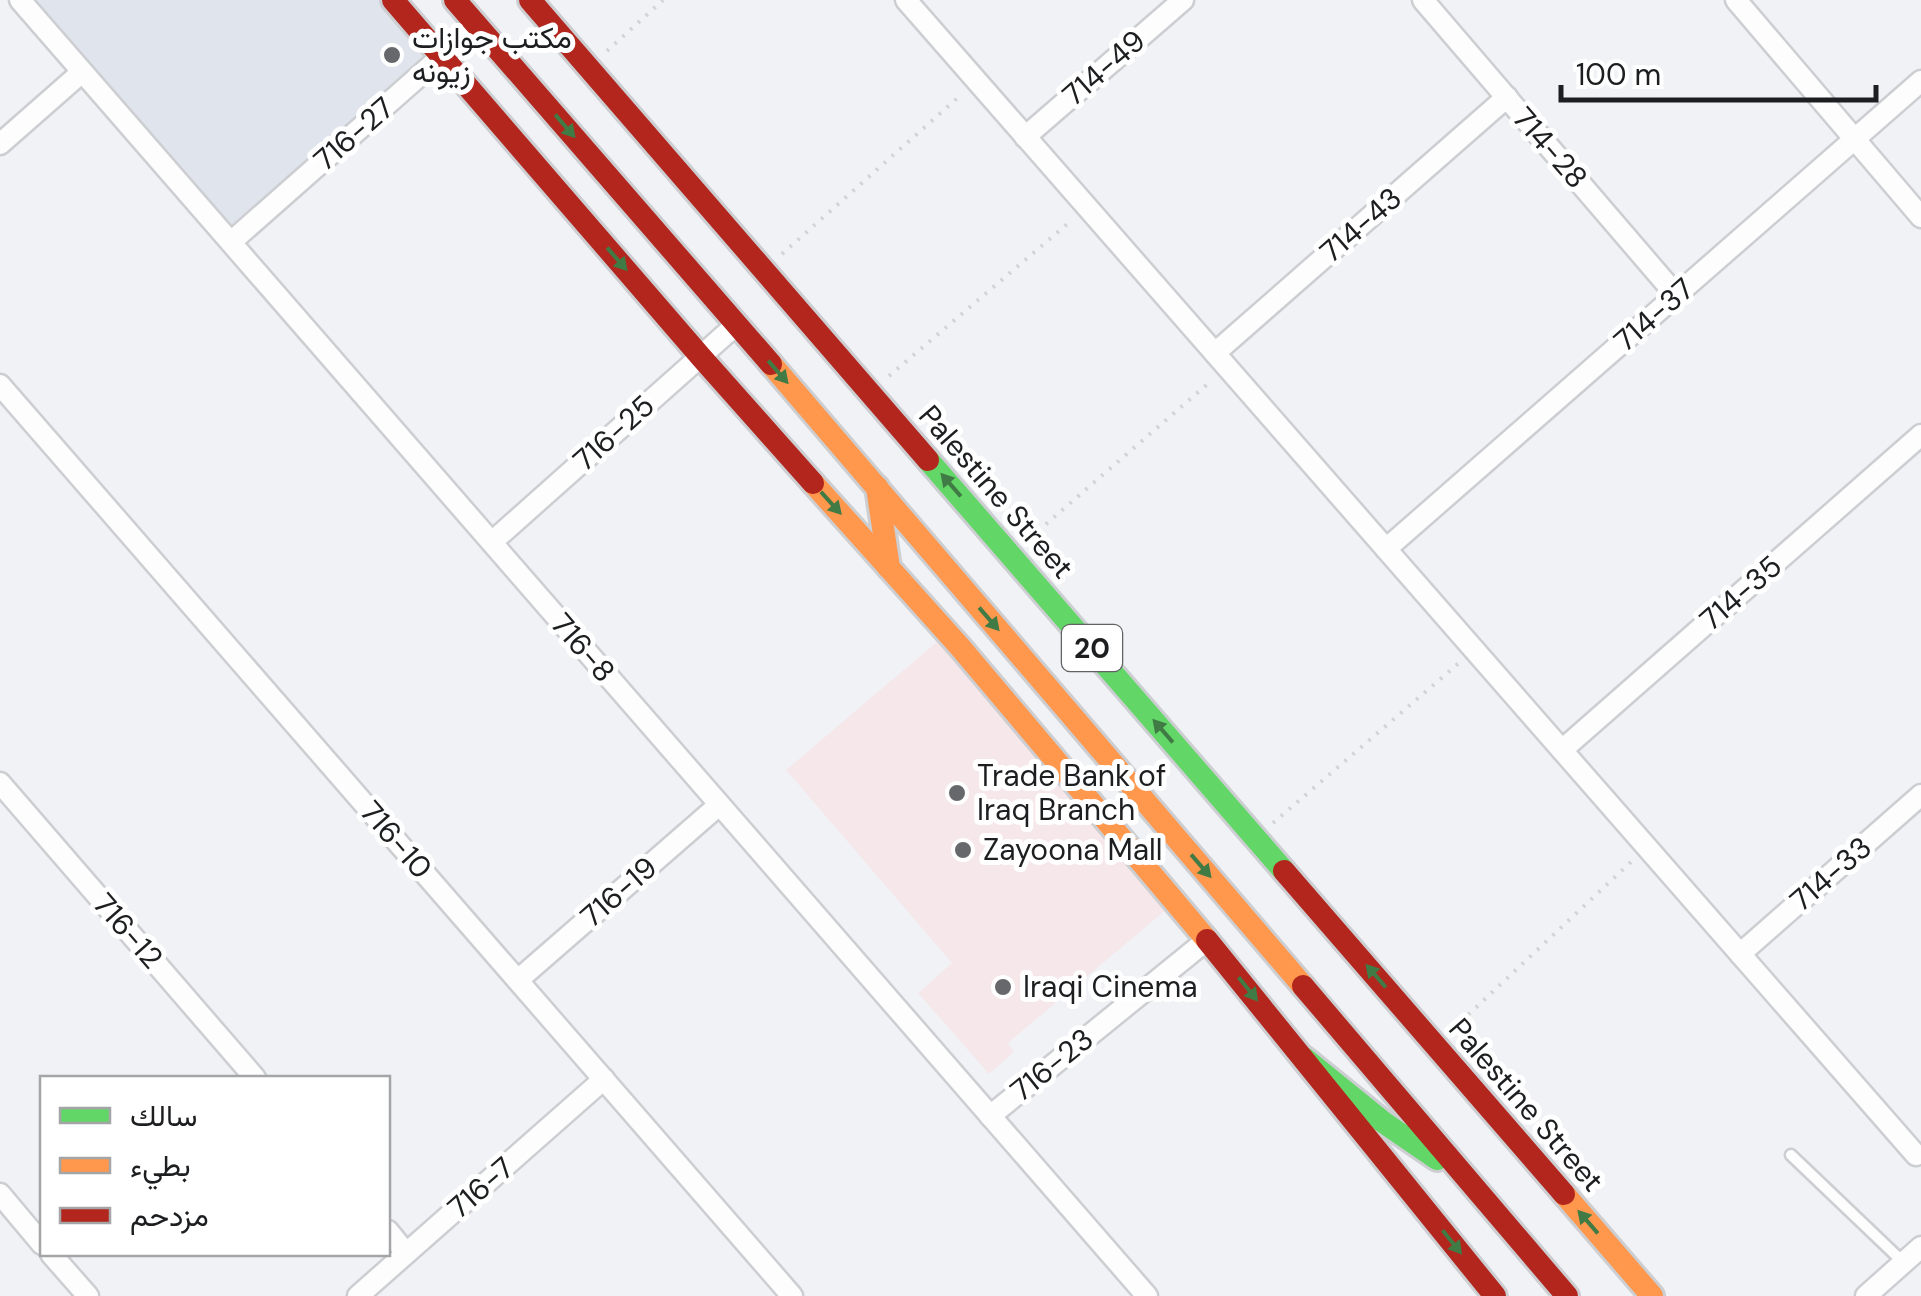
<svg xmlns="http://www.w3.org/2000/svg" width="1921" height="1296" viewBox="0 0 1921 1296" font-family="'DM Sans',Vazirmatn,sans-serif">
<rect width="100%" height="100%" fill="#f0f2f6"/>
<!-- commercial -->
<path fill="#f6e8ea" d="M939 640 1167 909 1008 1043 1014 1052 989 1074 918 993 952 963 786 770Z"/>
<!-- built -->
<path fill="#e0e4ed" d="M20 0H393L442 56 231 242Z"/>
<g fill="none" stroke-linecap="round" stroke-linejoin="round">
<!-- lane casing -->
<g stroke="#ccced1" stroke-width="15">
<path id="lane" d="M1791 1155 1903 1262"/>
</g>
<!-- street casing -->
<g stroke="#ccced1" stroke-width="25">
<g id="street">
<path d="M20 0 1147 1296"/>
<path d="M906 0 1916 1155"/>
<path d="M1423 0 1676 295"/>
<path d="M1736 0 1921 217"/>
<path d="M1025 137 1183 0"/>
<path d="M0 144 82 72"/>
<path d="M231 242 477 25"/>
<path d="M1215 353 1507 97"/>
<path d="M0 385 792 1296"/>
<path d="M492 542 737 324"/>
<path d="M1386 549 1921 81"/>
<path d="M1562 750 1921 435"/>
<path d="M0 783 255 1078"/>
<path d="M1740 954 1921 795"/>
<path d="M518 980 719 805"/>
<path d="M990 1116 1207 940"/>
<path d="M0 1194 42 1244"/>
<path d="M388 1231 406 1253"/>
<path d="M51 1254 88 1296"/>
<path d="M358 1296 604 1079"/>
<path d="M1866 1296 1921 1247"/>
</g>
</g>
<!-- fast casing -->
<g stroke="#ccced1" stroke-width="28">
<g id="fast">
<path d="M928 460 1284 871"/>
<path d="M1304 1058 1383 1122 1437 1159"/>
</g>
</g>
<!-- slow casing -->
<g stroke="#ccced1" stroke-width="28">
<g id="slow">
<path d="M771 364 1303 986"/>
<path d="M813 483 960 647 1207 940"/>
<path d="M877 487 889 568"/>
<path d="M1564 1194 1652 1296"/>
</g>
</g>
<!-- jam casing -->
<g stroke="#ccced1" stroke-width="28">
<g id="jam">
<path d="M393 0 701 357 813 483"/>
<path d="M455 0 771 364"/>
<path d="M530 0 928 460"/>
<path d="M1284 871 1564 1194"/>
<path d="M1207 940 1495 1296"/>
<path d="M1303 986 1567 1296"/>
</g>
</g>
<!-- path -->
<g stroke="#d2d3d4" stroke-width="4" stroke-dasharray="2.5 8" stroke-linecap="butt">
<path d="M607 51 663 0"/>
<path d="M782 254 962 94"/>
<path d="M889 376 1072 220"/>
<path d="M1030 538 1211 381"/>
<path d="M1273 823 1459 663"/>
<path d="M1453 1029 1632 861"/>
</g>
<!-- lane -->
<use href="#lane" stroke="#fdfdfe" stroke-width="10"/>
<!-- street -->
<use href="#street" stroke="#fdfdfe" stroke-width="20"/>
<!-- fast -->
<use href="#fast" stroke="#63d668" stroke-width="22"/>
<!-- slow -->
<use href="#slow" stroke="#ff974d" stroke-width="22"/>
<!-- jam -->
<use href="#jam" stroke="#b3261e" stroke-width="22"/>
</g>
<!-- one-way arrows -->
<defs><path id="oneway-solid" d="M-6-.8H1V-3.2L6.5 0L1 3.2V.8H-6Z" transform="scale(2.5)"/></defs>
<g fill="#407a44">
<use href="#oneway-solid" transform="translate(565 126) rotate(49)"/>
<use href="#oneway-solid" transform="translate(617 259) rotate(49)"/>
<use href="#oneway-solid" transform="translate(778 372) rotate(49)"/>
<use href="#oneway-solid" transform="translate(951 485) rotate(-131)"/>
<use href="#oneway-solid" transform="translate(831 503) rotate(48)"/>
<use href="#oneway-solid" transform="translate(989 619) rotate(49)"/>
<use href="#oneway-solid" transform="translate(1163 731) rotate(-131)"/>
<use href="#oneway-solid" transform="translate(1201 866) rotate(49)"/>
<use href="#oneway-solid" transform="translate(1376 976) rotate(-131)"/>
<use href="#oneway-solid" transform="translate(1248 989) rotate(51)"/>
<use href="#oneway-solid" transform="translate(1588 1222) rotate(-131)"/>
<use href="#oneway-solid" transform="translate(1452 1242) rotate(51)"/>
</g>
<!-- markers -->
<g fill="#66686b" stroke="#fff" stroke-width="4">
<circle cx="392" cy="55" r="10"/>
<circle cx="957" cy="793" r="10"/>
<circle cx="963" cy="850" r="10"/>
<circle cx="1003" cy="987" r="10"/>
</g>
<g text-anchor="middle" stroke-width="10" stroke-linejoin="round" paint-order="stroke">
<!-- shield labels -->
<rect fill="#fff" stroke="#606263" stroke-width="2.5" x="1062" y="625" width="60" height="46" rx="8"/>
<g font-size="28" font-weight="bold" fill="#1c1e20">
<text x="1092" y="658">20</text>
</g>
<!-- poi labels -->
<g font-size="30" fill="#1c1e20" stroke="#fff" text-anchor="start">
<text x="412" y="48">مكتب جوازات<tspan x="412" dy="34">زيونه</tspan></text>
<text x="977" y="786">Trade Bank of<tspan x="977" dy="34">Iraq Branch</tspan></text>
<text x="983" y="860">Zayoona Mall</text>
<text x="1023" y="997">Iraqi Cinema</text>
</g>
<!-- street labels -->
<g font-size="30" fill="#1c1e20" stroke="#fff">
<text transform="translate(1104 68) rotate(-41)" y="10">714-49</text>
<text transform="translate(354 134) rotate(-41)" y="10">716-27</text>
<text transform="translate(1550 148) rotate(49)" y="10">714-28</text>
<text transform="translate(1361 225) rotate(-41)" y="10">714-43</text>
<text transform="translate(1654 315) rotate(-41)" y="10">714-37</text>
<text transform="translate(614 433) rotate(-42)" y="10">716-25</text>
<text transform="translate(996 492) rotate(49)" y="10">Palestine Street</text>
<text transform="translate(1741 593) rotate(-41)" y="10">714-35</text>
<text transform="translate(583 648) rotate(49)" y="10">716-8</text>
<text transform="translate(396 840) rotate(49)" y="10">716-10</text>
<text transform="translate(1831 874) rotate(-41)" y="10">714-33</text>
<text transform="translate(619 892) rotate(-41)" y="10">716-19</text>
<text transform="translate(128 931) rotate(49)" y="10">716-12</text>
<text transform="translate(1052 1065) rotate(-39)" y="10">716-23</text>
<text transform="translate(1526 1105) rotate(49)" y="10">Palestine Street</text>
<text transform="translate(481 1188) rotate(-41)" y="10">716-7</text>
</g>
</g>
<!-- legend -->
<rect x="40" y="1076" width="350" height="180" fill="#ffffff" stroke="#a4a5a6" stroke-width="2.5"/>
<rect x="60" y="1108" width="50" height="15" fill="#63d668" stroke="#a4a5a6" stroke-width="2.5"/>
<text x="130" y="1126" font-size="30" fill="#1c1e20">سالك</text>
<rect x="60" y="1158" width="50" height="15" fill="#ff974d" stroke="#a4a5a6" stroke-width="2.5"/>
<text x="130" y="1176" font-size="30" fill="#1c1e20">بطيء</text>
<rect x="60" y="1208" width="50" height="15" fill="#b3261e" stroke="#a4a5a6" stroke-width="2.5"/>
<text x="130" y="1226" font-size="30" fill="#1c1e20">مزدحم</text>
<!-- scale -->
<path d="M1561 85v15h315v-15" fill="none" stroke="#1c1e20" stroke-width="5"/>
<text x="1576" y="85" font-size="30" fill="#1c1e20" stroke="#ffffff" stroke-width="8" paint-order="stroke">100 m</text>
</svg>
